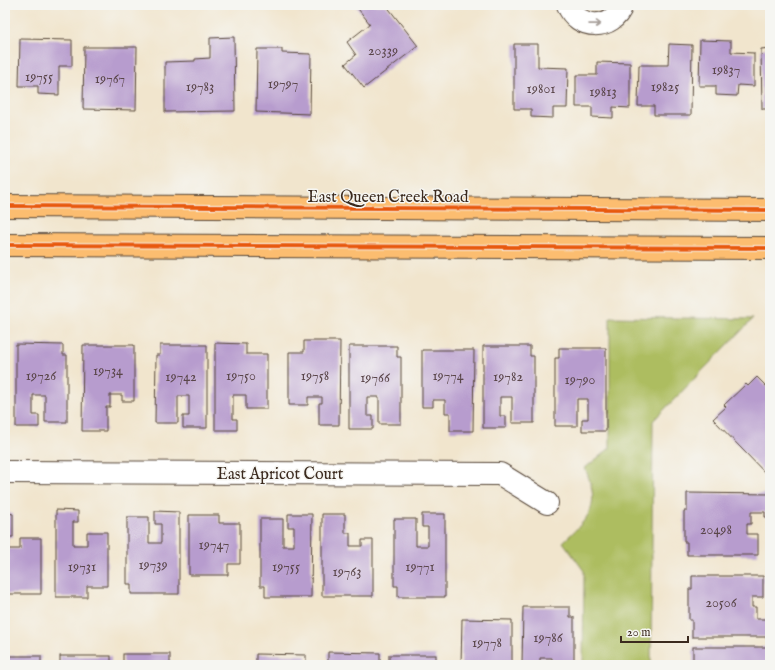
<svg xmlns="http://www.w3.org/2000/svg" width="775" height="670" viewBox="0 0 775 670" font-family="'IM FELL English',serif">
<rect width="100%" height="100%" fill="#f6f6f2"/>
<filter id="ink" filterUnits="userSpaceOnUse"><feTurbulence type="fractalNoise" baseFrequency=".025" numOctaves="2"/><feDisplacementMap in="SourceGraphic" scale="8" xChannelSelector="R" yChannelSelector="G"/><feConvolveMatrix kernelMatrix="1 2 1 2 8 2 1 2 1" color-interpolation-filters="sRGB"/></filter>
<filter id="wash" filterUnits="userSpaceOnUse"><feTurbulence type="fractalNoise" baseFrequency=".012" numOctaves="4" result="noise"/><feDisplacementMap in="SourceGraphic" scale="16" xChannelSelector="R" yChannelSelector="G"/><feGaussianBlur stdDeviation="0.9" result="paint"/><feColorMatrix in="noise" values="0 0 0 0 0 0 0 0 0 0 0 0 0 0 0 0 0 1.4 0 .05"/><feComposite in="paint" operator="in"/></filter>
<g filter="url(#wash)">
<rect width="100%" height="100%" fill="#f1e5cd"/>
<!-- green -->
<path fill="#adbd60" stroke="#74743f" d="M610 317 753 319 653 421 651 665H583L584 571 563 542C591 516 601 506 585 468L610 448Z"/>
<g id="blocks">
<!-- building -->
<g fill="#b79cce">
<path d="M355 5H386L418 46 364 88 345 64 356 55 347 42 370 24Z"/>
<path d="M234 37 235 111 165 112V62L195 61V59L210 58V38Z"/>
<path d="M20 39 72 40V66H59V95L38 94V86H19Z"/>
<path d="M700 40 731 41V52L754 53V86L738 85 737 96 716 95V86H699Z"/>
<path d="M514 44H538V67L568 68 567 108H553V118L531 117V109H514Z"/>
<path d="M669 44 692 45 691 115H654V106H638L639 65H668Z"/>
<path d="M84 47H137L136 110 83 109Z"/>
<path d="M770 48V109H762L761 49Z"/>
<path d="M257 49H282V53L311 54 310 114 256 112Z"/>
<path d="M597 62 630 63V108L613 107V118L592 117V107H576V75H597Z"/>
<path d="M304 341H340L339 425H319V403H322V397H308V405H289V352H304Z"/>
<path d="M215 343 246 344V354H267V409H246V395H233V419H237V430H215Z"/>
<path d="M16 344 63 345V355H67V422H45V395H33V415H39V427H16Z"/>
<path d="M83 345H134V401H122V395H110V407H106V431H82Z"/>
<path d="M160 345H207V428H183V416H189V396H178V423H155L156 355H160Z"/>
<path d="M349 346H397V357H401V424H379V397H367V416H373V429H349Z"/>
<path d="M483 346H530V356H534V423H512V397H500V416H506V428H483Z"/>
<path d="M559 348H606V431H582V419H588V399H577V426H555V358H559Z"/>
<path d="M422 350H474L473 431H450V413H445V400H433V407H422Z"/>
<path d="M757 377 770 390V478L713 419 726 407 724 405 746 384 748 386Z"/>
<path d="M687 493 770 494V517H765V512H751V524H747V534H758V555H687V542H684V511H687Z"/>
<path d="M56 510 78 511V522H73V545H87V532H107V586H87V597H56Z"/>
<path d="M155 511 179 512V594H131V584H127V517H149V543H161V524H155Z"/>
<path d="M5 512 13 514V537H8V549H20V538H41V594H5Z"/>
<path d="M288 514H312L311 597H265V586H260V519H283V546H294V527H288Z"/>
<path d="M322 514H345V533H350V546H362V540H373V596H322Z"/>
<path d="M422 514H445V597H398V586H394V519H416V546H428V527H422Z"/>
<path d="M189 515H219V523H240V564H228V575H189Z"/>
<path d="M692 576H763V597H752V607H756V619H770V637H692V620H689V589H692Z"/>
<path d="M523 607H570V617H574V665H552V658H540V665H522Z"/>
<path d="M462 619 512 620V665H461Z"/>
<rect x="693" y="647" width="77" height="18"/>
<path d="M328 652 380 653V665H328Z"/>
<rect x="123" y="654" width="47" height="11"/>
<path d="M256 654 306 655V665H256Z"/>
<rect x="389" y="655" width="47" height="10"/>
<rect x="5" y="656" width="36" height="9"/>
<rect x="60" y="656" width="51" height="9"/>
</g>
</g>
</g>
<g filter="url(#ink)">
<use href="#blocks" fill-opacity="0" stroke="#564638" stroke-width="1"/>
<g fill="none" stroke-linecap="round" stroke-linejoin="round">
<!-- minor casing -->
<g stroke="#564638" stroke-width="24">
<g id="minor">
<path d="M568 5C577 30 613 31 622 5"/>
<path d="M5 472 500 474 547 503"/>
</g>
</g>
<!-- major casing -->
<g stroke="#564638" stroke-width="24">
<g id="major">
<path d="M5 206 770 210"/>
<path d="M5 245 770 248"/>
</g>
</g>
<!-- minor -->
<use href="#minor" stroke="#fff" stroke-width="22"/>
<!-- major -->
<use href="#major" stroke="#fcbd6f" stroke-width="22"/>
<!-- cycleway casing -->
<g stroke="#f6f6f2" stroke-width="6">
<g id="cycleway">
<path d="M5 206 770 210"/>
<path d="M5 245 770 248"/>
</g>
</g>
<!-- cycleway -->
<use href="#cycleway" stroke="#e8590c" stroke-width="4"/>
</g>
<!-- one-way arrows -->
<defs><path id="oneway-shaft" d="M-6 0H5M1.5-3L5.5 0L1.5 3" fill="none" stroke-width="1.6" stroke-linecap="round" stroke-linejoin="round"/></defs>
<use stroke="#a79f9a" href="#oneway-shaft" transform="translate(595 24) rotate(-1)"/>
</g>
<g text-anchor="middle" stroke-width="3" stroke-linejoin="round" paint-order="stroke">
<!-- number labels -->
<g font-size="14" fill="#5a464a">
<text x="383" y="55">20339</text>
<text x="726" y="74">19837</text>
<text x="39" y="81">19755</text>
<text x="110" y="83">19767</text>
<text x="283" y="88">19797</text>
<text x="200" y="91">19783</text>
<text x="665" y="91">19825</text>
<text x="541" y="93">19801</text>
<text x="603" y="96">19813</text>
<text x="108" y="375">19734</text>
<text x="41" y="380">19726</text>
<text x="241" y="380">19750</text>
<text x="315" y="380">19758</text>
<text x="448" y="380">19774</text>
<text x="181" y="381">19742</text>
<text x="508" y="381">19782</text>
<text x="375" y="382">19766</text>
<text x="580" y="384">19790</text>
<text x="716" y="534">20498</text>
<text x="214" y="549">19747</text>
<text x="153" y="569">19739</text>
<text x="82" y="571">19731</text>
<text x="286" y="571">19755</text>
<text x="420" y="571">19771</text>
<text x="347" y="576">19763</text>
<text x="721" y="607">20506</text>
<text x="548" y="642">19786</text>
<text x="487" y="647">19778</text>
</g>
<!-- street labels -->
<g font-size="16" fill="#3b2a1e" stroke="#f6f6f2">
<text x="388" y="202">East Queen Creek Road</text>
<text x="280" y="479">East Apricot Court</text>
</g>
</g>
<!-- margin -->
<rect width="775" height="670" fill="none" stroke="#f6f6f2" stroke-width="20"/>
<!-- scale -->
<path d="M621 636v6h67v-6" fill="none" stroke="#3b2a1e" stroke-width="2"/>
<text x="627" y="636" font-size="12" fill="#3b2a1e" stroke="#f6f6f2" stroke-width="3" paint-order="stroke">20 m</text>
</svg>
